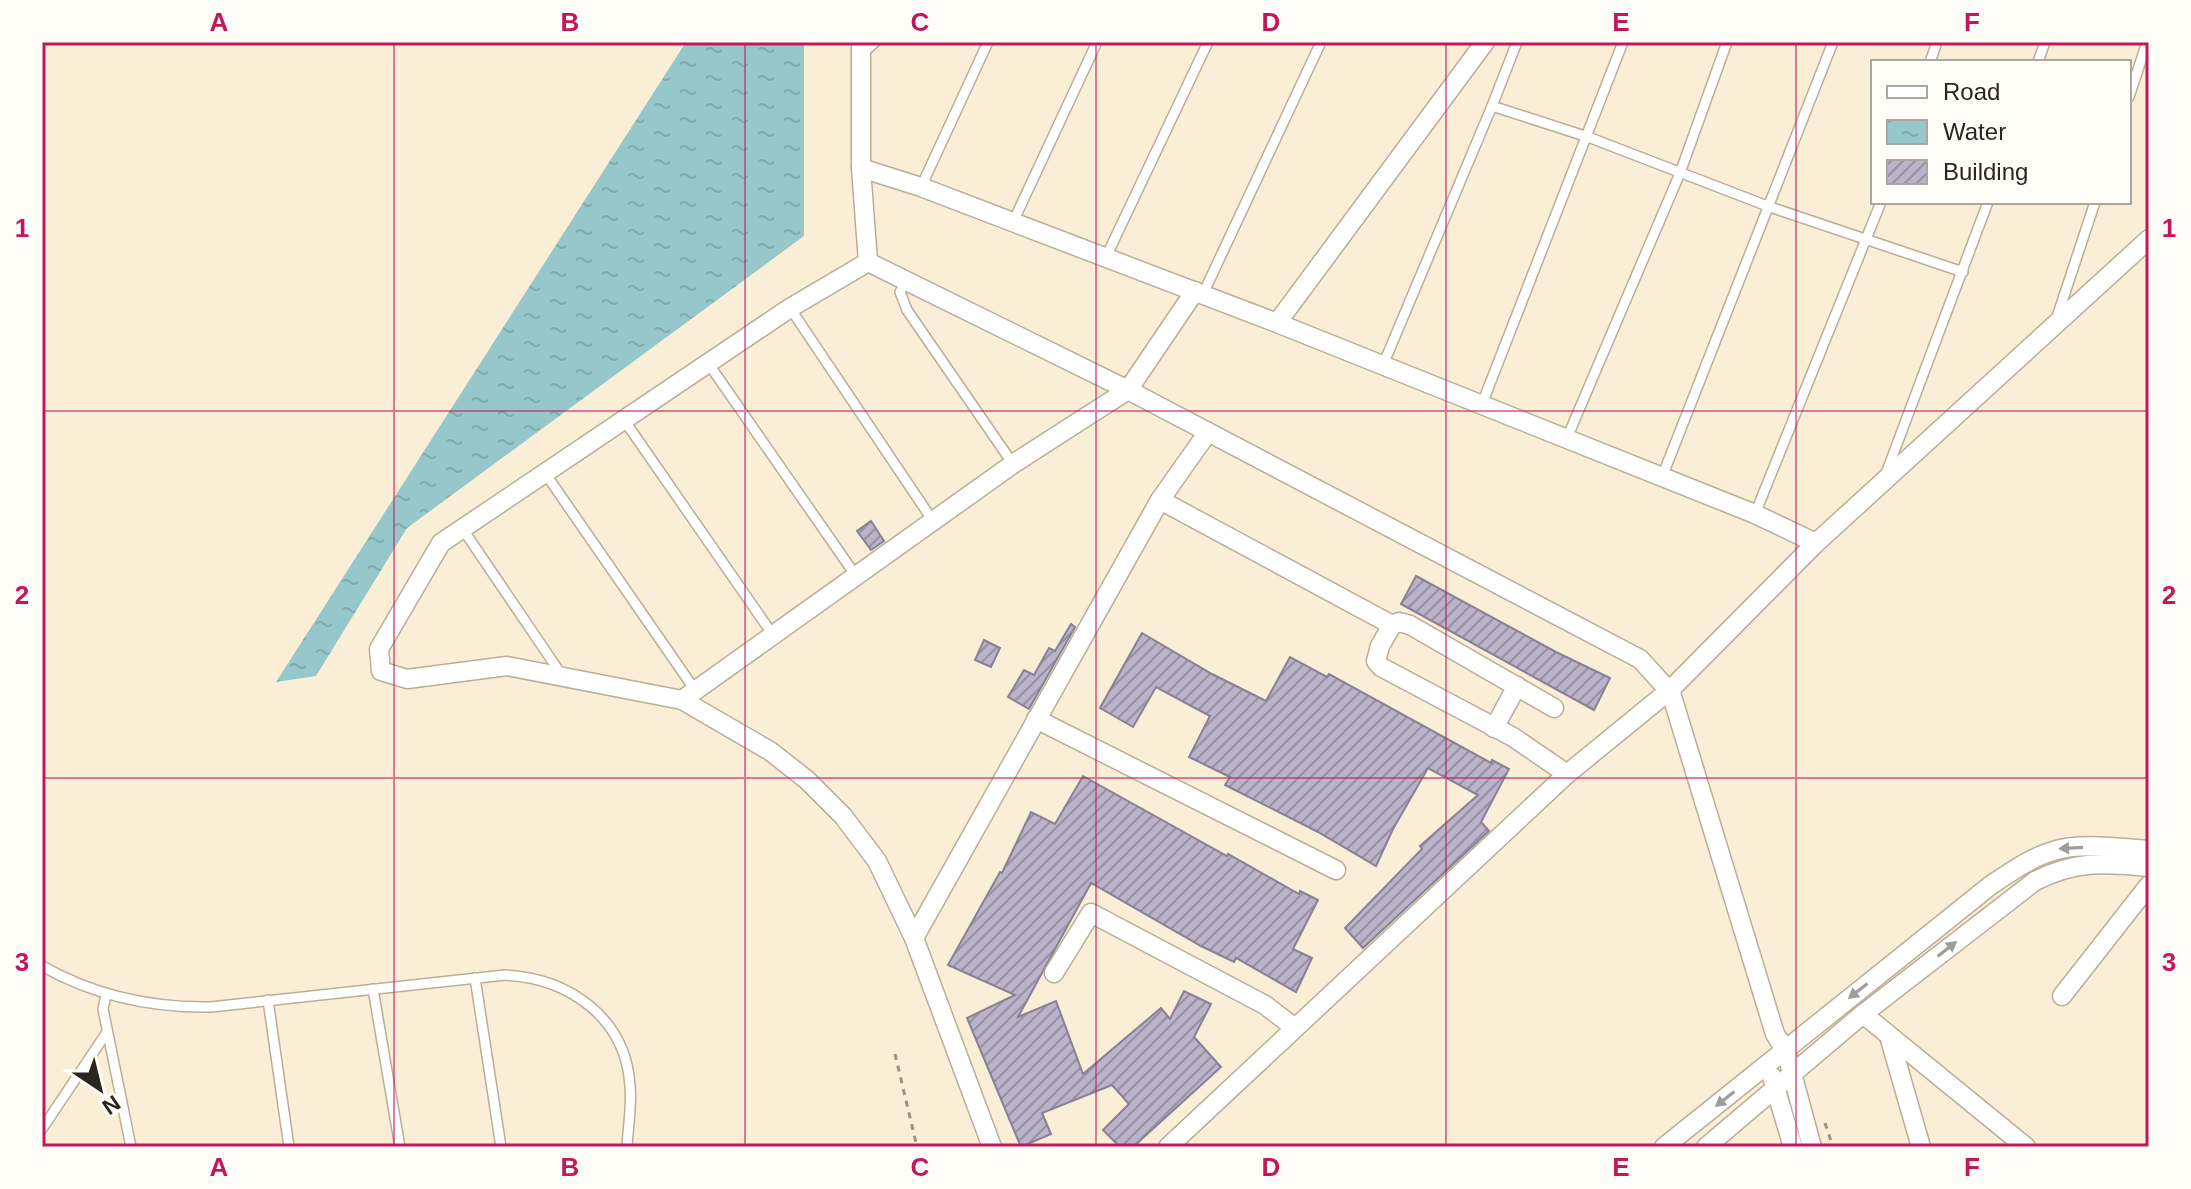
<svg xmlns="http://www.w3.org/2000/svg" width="2191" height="1189" viewBox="0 0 2191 1189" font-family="Helvetica,sans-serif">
<defs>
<pattern id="water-ripples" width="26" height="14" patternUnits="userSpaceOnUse" patternTransform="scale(2)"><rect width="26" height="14" fill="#96c7ca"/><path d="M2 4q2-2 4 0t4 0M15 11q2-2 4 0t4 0" fill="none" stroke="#81abad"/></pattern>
<pattern id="building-hatch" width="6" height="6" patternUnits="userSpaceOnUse" patternTransform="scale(2)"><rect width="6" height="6" fill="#bab3ca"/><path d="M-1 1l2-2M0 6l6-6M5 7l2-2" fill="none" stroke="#9791a3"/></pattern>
</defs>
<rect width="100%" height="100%" fill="#faefd6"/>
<!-- water -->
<path fill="url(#water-ripples)" d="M686 42H804V236L407 528 316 676 276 682Z"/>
<!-- building -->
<g fill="url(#building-hatch)" stroke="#878097" stroke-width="2">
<path d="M871 521 884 541 871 550 857 531Z"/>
<path d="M1416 576 1556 652 1610 678 1594 710 1401 604Z"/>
<path d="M1071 624 1075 627 1029 709 1008 697 1024 670 1034 675 1049 648 1055 651Z"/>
<path d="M1142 633 1212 674 1266 701 1290 657 1327 677 1329 674 1491 763 1492 760 1509 769 1481 822 1489 831 1363 948 1345 928 1422 849 1420 846 1478 795 1428 768 1393 829 1376 866 1318 832 1225 785 1230 777 1189 757 1210 716 1156 687 1133 727 1100 708Z"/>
<path d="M984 640 1000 648 991 667 975 660Z"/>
<path d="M1083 776 1227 856 1228 854 1299 894 1300 891 1318 900 1293 949 1312 958 1296 992 1236 958 1234 962 1201 946 1091 883 1018 1017 1056 1001 1083 1074 1161 1008 1170 1019 1184 991 1211 1004 1194 1037 1221 1067 1133 1147H1120L1103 1130 1129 1104 1112 1085 1042 1113 1051 1134 1021 1147 967 1018 1015 995 948 965 1000 872 1002 873 1031 812 1055 824Z"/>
</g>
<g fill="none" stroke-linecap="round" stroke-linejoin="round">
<!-- lane casing -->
<g stroke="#b9ae97" stroke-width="12">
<g id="lane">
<path d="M1517 42 1492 106 1588 137 1770 207 1963 272"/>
<path d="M861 55 875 42"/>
<path d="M1930 62 1937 42"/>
<path d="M2038 62 2045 42"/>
<path d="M2129 97 2147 42"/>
<path d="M921 187 988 42"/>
<path d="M1013 222 1097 42"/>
<path d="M1106 257 1208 42"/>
<path d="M906 282 900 292 907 310 1013 464"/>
<path d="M1203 294 1321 42"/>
<path d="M790 308 933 521"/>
<path d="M2057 317 2095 202"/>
<path d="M708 363 856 576"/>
<path d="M1383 365 1492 106"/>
<path d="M1482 404 1623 42"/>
<path d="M624 420 773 635"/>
<path d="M1567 438 1680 173 1727 42"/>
<path d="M545 473 695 690"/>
<path d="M1885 476 1988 202"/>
<path d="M1662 477 1833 42"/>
<path d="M1755 514 1881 202"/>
<path d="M462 528 561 674"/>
<path d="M42 966C95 996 150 1008 211 1007L505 975C569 978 626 1018 630 1086 632 1105 628 1127 627 1147"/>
<path d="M475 978 501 1147"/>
<path d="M373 989 400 1147"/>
<path d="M106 995 103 1009 131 1147"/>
<path d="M268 1000 289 1147"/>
<path d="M42 1129 107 1032"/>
</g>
</g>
<!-- street casing -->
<g stroke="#b9ae97" stroke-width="21">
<g id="street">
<path d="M861 42V168L868 262"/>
<path d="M861 168 921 187 1277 323 1755 514 1816 543"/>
<path d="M868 262 790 308 441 543 379 649 381 671 407 679 507 666 682 700 770 751 807 780 843 816 877 861 914 938 992 1147"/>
<path d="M868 262 1128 390 1640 659 1671 693 1775 1034 1786 1051 1812 1147"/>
<path d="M1277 323 1485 42"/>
<path d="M1160 500 1392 625"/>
<path d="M682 700 1013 464 1128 390 1195 291"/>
<path d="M1554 708 1410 625 1399 622 1392 625 1380 646 1376 661 1381 667 1513 737 1567 774"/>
<path d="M1036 719 1336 870"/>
<path d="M1494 728 1517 686"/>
<path d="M914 938 1160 500 1208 432"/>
<path d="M1054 973 1091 913 1265 1005 1295 1028"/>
<path d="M2062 996 2149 885"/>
<path d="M1863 1014 2026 1147"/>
<path d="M1889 1036 1921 1147"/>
<path d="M1772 1077 1793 1147"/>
<path d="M1168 1147 1567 774 1670 690 1816 543 2149 239"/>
<path d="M1664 1147 1991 885C2011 872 2030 858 2053 851 2079 842 2121 848 2149 850"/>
<path d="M1706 1147 1863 1014 2035 881C2077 860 2103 863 2149 867"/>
</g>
</g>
<!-- path -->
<g stroke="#9b9381" stroke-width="3" stroke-dasharray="6 6" stroke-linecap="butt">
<path d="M895 1054 917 1147"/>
<path d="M1825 1123 1833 1147"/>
</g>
<!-- lane -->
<use href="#lane" stroke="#fff" stroke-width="9"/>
<!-- street -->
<use href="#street" stroke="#fff" stroke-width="18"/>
</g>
<!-- one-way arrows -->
<defs><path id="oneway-solid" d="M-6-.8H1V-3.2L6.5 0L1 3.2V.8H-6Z" transform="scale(2)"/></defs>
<g fill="#9f9d99">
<use href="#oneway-solid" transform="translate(2071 848) rotate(177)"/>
<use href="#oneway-solid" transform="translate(1947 949) rotate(-38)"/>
<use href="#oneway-solid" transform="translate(1858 991) rotate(142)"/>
<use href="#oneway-solid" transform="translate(1725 1099) rotate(142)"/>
</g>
<!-- grid -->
<path fill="none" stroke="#c2185b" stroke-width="2" stroke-opacity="0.55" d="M394 42V1147M745 42V1147M1096 42V1147M1446 42V1147M1796 42V1147M42 411H2149M42 778H2149"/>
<!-- border -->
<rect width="2191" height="1189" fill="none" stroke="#fffdf8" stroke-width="88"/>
<!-- legend -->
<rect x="1871" y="60" width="260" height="144" fill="#fffdf8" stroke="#aaa7a0" stroke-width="2"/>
<rect x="1887" y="86" width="40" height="12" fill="#ffffff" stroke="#aaa7a0" stroke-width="2"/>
<text x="1943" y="100" font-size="24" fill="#2a261d">Road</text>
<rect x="1887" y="120" width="40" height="24" fill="url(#water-ripples)" stroke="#aaa7a0" stroke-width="2"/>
<text x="1943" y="140" font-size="24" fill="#2a261d">Water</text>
<rect x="1887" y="160" width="40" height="24" fill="url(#building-hatch)" stroke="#aaa7a0" stroke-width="2"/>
<text x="1943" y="180" font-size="24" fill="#2a261d">Building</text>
<!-- north arrow -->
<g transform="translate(100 1089) rotate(145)" stroke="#fffdf8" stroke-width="6" paint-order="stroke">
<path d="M0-6L14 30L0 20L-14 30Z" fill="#2a261d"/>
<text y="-12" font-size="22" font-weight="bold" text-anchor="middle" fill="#2a261d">N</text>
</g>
<rect x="44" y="44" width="2103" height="1101" fill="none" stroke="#c2185b" stroke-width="3"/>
<g font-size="26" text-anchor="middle" font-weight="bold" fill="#c2185b">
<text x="219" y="31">A</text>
<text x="570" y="31">B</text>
<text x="920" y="31">C</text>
<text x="1271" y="31">D</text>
<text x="1621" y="31">E</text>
<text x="1972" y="31">F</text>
<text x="22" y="237">1</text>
<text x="2169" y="237">1</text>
<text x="22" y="604">2</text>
<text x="2169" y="604">2</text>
<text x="22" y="971">3</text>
<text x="2169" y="971">3</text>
<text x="219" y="1176">A</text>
<text x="570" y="1176">B</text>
<text x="920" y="1176">C</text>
<text x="1271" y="1176">D</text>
<text x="1621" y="1176">E</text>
<text x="1972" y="1176">F</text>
</g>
</svg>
